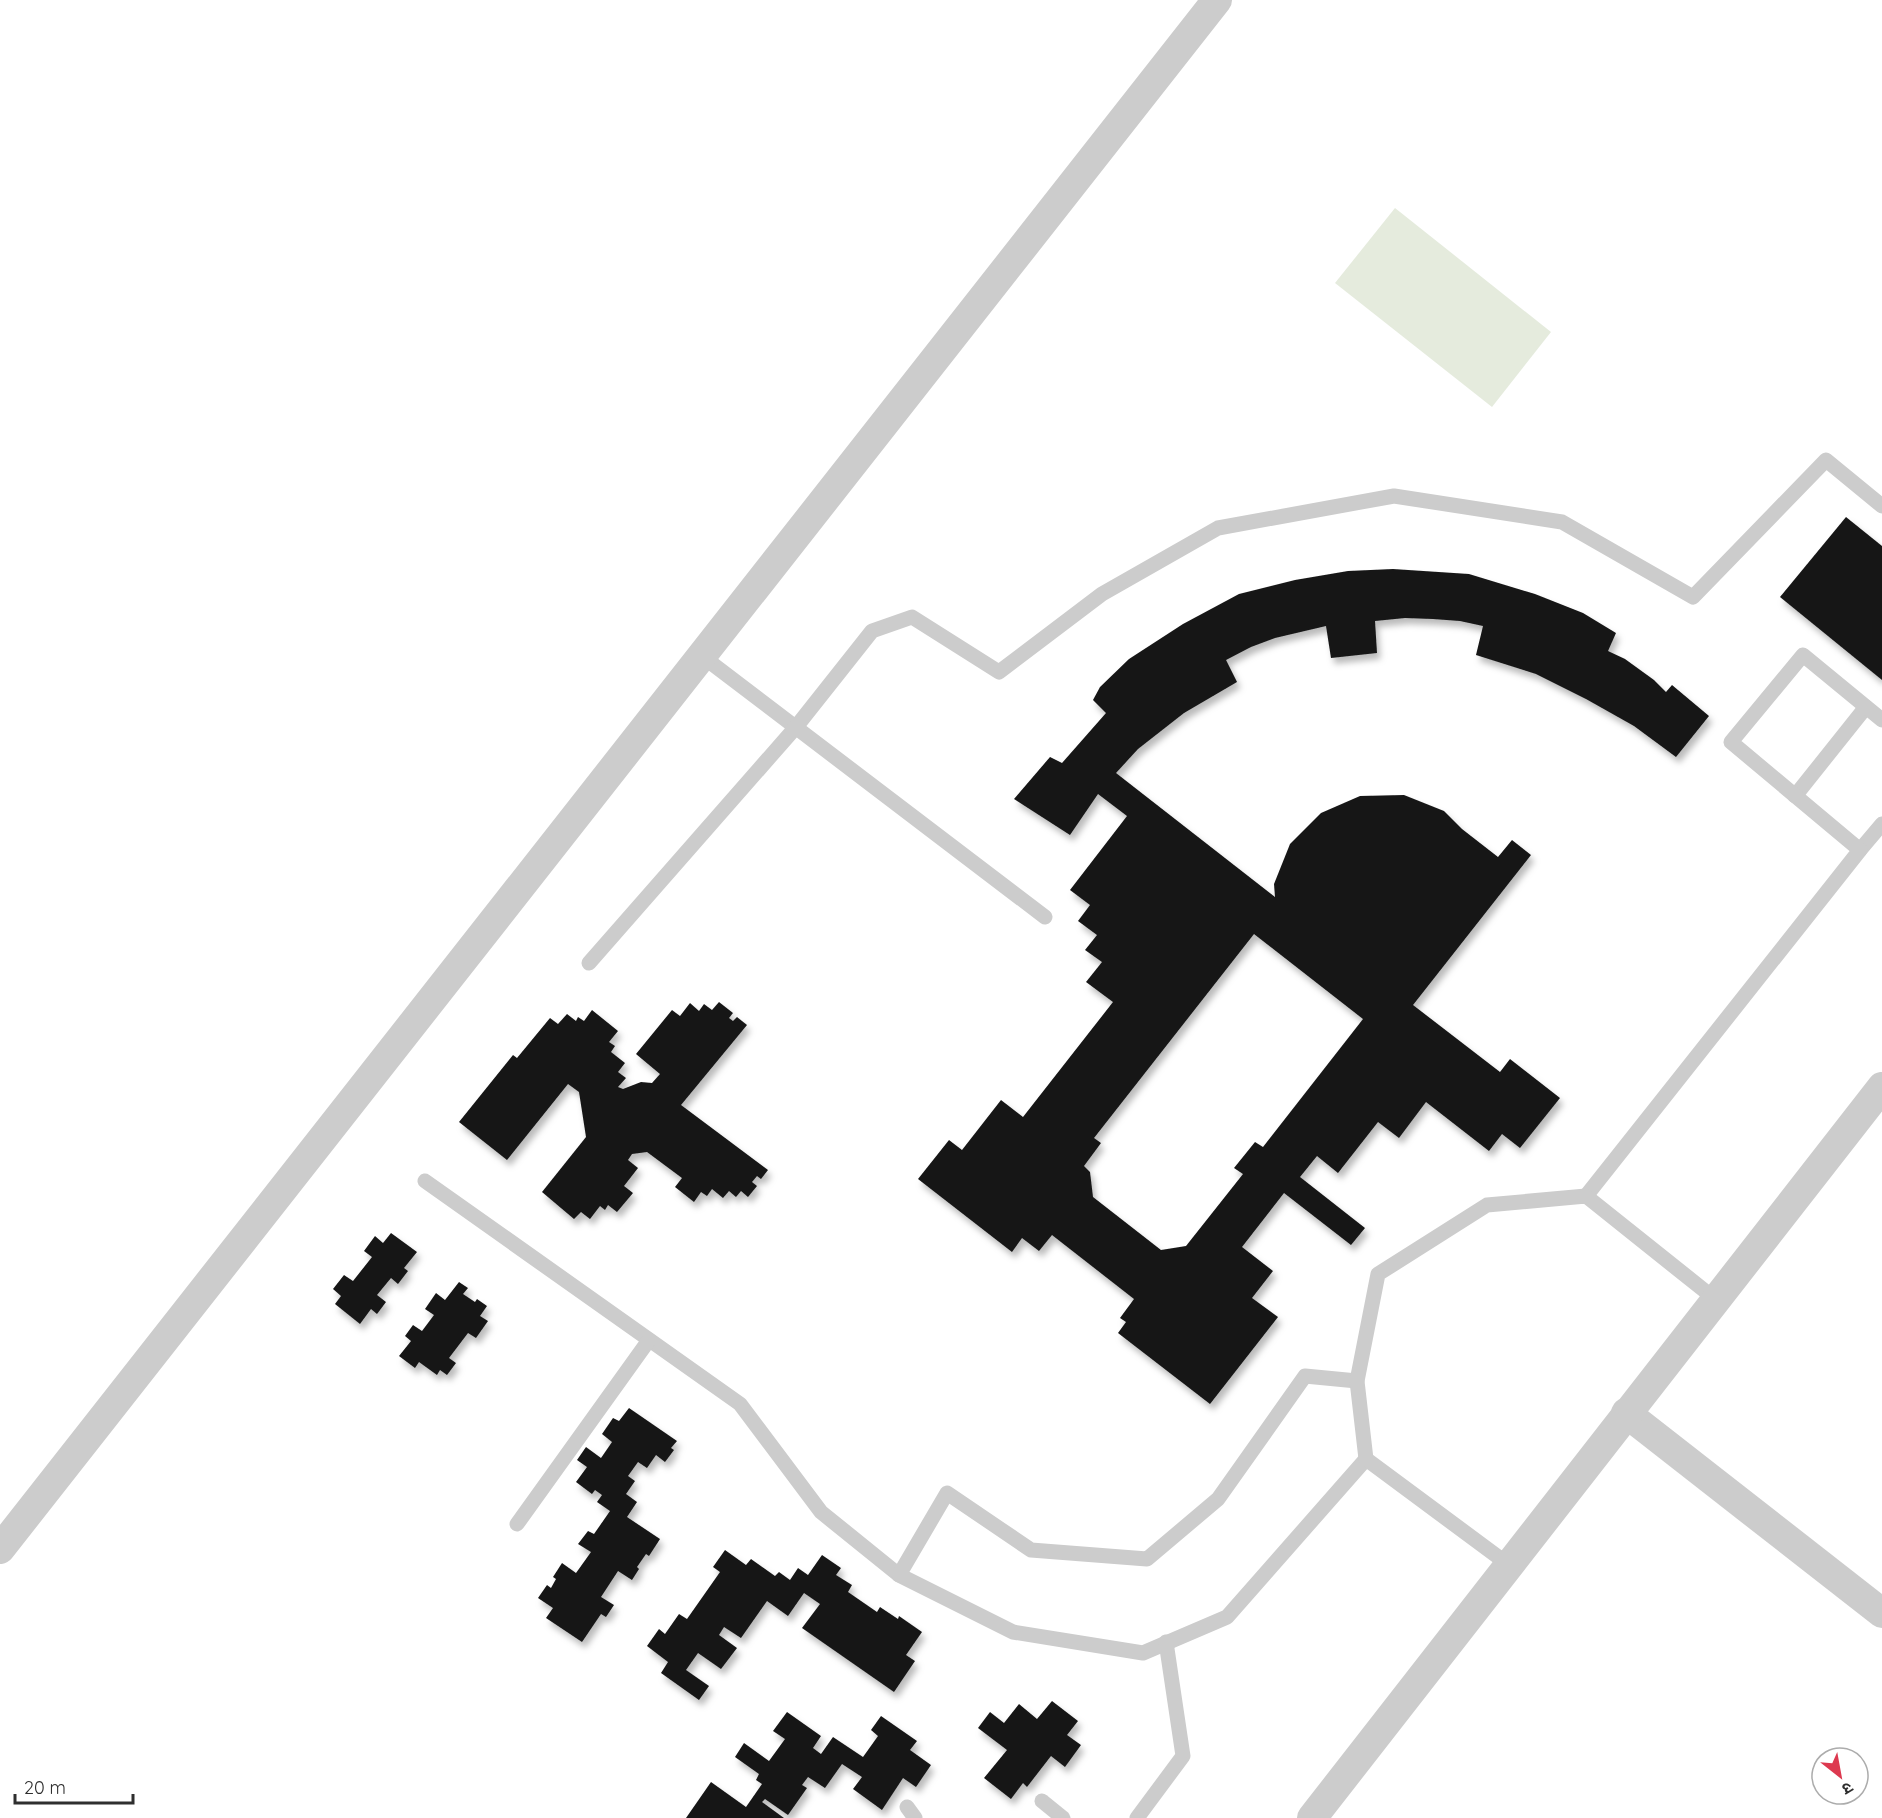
<svg xmlns="http://www.w3.org/2000/svg" width="1882" height="1818" viewBox="0 0 1882 1818" font-family="Quicksand,'Noto Sans Devanagari',sans-serif">
<defs>
<filter id="shadow"><feDropShadow dx="3.5" dy="6" stdDeviation="3" flood-color="#0004"/></filter>
</defs>
<rect width="100%" height="100%" fill="#fff"/>
<!-- green -->
<path fill="#e5ebdd" d="M1395 208 1551 332 1492 407 1335 283Z"/>
<!-- building -->
<g fill="#161616" fill-rule="evenodd" filter="url(#shadow)">
<path d="M1846 517 1882 546V680L1780 597Z"/>
<path d="M1393 569 1469 574 1535 594 1583 613 1616 633 1608 651 1625 659 1654 680 1666 692 1672 685 1709 716 1676 757 1634 726 1586 699 1536 674 1476 655 1483 626 1460 621 1433 619 1405 618 1375 621 1377 653 1331 658 1326 626 1275 638 1251 647 1226 660 1237 682 1184 713 1138 749 1116 773 1275 897 1274 884 1290 844 1321 813 1360 796 1404 795 1444 811 1462 829 1498 857 1512 840 1531 855 1413 1005 1500 1072 1510 1059 1560 1098 1520 1148 1502 1134 1489 1151 1426 1102 1399 1138 1378 1122 1338 1173 1317 1156 1300 1177 1365 1228 1351 1245 1284 1193 1242 1247 1273 1271 1252 1298 1278 1317 1210 1404 1118 1333 1126 1322 1120 1318 1134 1299 1052 1235 1039 1251 1022 1238 1012 1252 918 1179 949 1140 962 1150 1001 1100 1023 1117 1113 1002 1086 982 1102 962 1085 950 1097 935 1078 921 1090 905 1070 890 1127 816 1098 794 1070 835 1014 799 1050 757 1062 763 1106 713 1093 700 1100 687 1129 659 1183 624 1239 594 1295 580 1348 571ZM1254 934 1363 1019 1263 1147 1255 1142 1234 1168 1243 1174 1186 1246 1161 1250 1093 1197 1090 1172 1084 1166 1101 1143 1094 1138Z"/>
<path d="M719 1002 733 1013 729 1018 733 1021 737 1017 747 1025 681 1105 768 1170 761 1179 757 1176 752 1182 757 1186 748 1197 741 1191 736 1197 729 1191 723 1198 712 1189 707 1196 701 1192 694 1202 675 1187 682 1178 647 1152 632 1154 628 1160 638 1168 624 1186 633 1193 617 1212 608 1205 605 1210 600 1206 590 1219 581 1212 574 1219 542 1192 586 1137 579 1092 568 1084 507 1160 459 1122 513 1055 517 1058 550 1018 558 1024 567 1014 576 1021 578 1017 584 1021 592 1010 618 1031 609 1042 615 1046 611 1052 625 1063 618 1072 626 1078 618 1087 623 1089 641 1082 652 1083 660 1074 636 1054 672 1010 680 1016 690 1003 699 1011 704 1004 712 1010Z"/>
<path d="M391 1233 417 1252 404 1268 408 1271 398 1284 391 1278 377 1295 386 1302 377 1314 371 1309 360 1324 335 1304 341 1296 333 1289 344 1275 353 1281 372 1257 364 1251 375 1236 383 1243Z"/>
<path d="M459 1282 468 1288 463 1294 475 1302 477 1299 487 1306 480 1316 488 1321 476 1338 468 1333 449 1358 456 1363 447 1375 440 1370 437 1375 419 1362 415 1368 399 1356 411 1341 405 1336 413 1325 422 1331 434 1315 425 1309 436 1293 445 1300Z"/>
<path d="M629 1408 677 1441 671 1448 674 1450 665 1462 656 1455 647 1468 638 1462 628 1476 635 1481 626 1494 637 1502 627 1517 660 1539 649 1556 646 1554 637 1567 639 1569 632 1580 618 1571 601 1597 614 1605 606 1617 601 1614 582 1642 546 1618 553 1608 538 1598 547 1585 551 1588 556 1579 553 1577 562 1563 576 1573 591 1552 578 1544 588 1531 594 1534 610 1511 597 1502 602 1495 595 1490 592 1494 576 1482 587 1467 577 1460 586 1447 601 1458 612 1442 602 1434 613 1418 619 1421Z"/>
<path d="M725 1550 746 1565 751 1559 775 1576 779 1572 790 1580 798 1568 808 1575 822 1555 841 1568 836 1575 852 1585 848 1592 877 1612 880 1607 898 1619 899 1616 922 1632 906 1655 915 1661 894 1692 802 1628 820 1604 804 1593 788 1616 767 1601 741 1638 724 1627 719 1635 737 1648 721 1669 698 1653 686 1670 709 1686 699 1700 661 1673 668 1662 647 1646 659 1629 665 1634 679 1614 687 1619 720 1572 713 1567Z"/>
<path d="M1052 1701 1078 1721 1067 1735 1081 1745 1065 1767 1051 1756 1027 1787 1023 1783 1011 1799 984 1778 1007 1750 978 1728 990 1712 1004 1723 1019 1704 1037 1719Z"/>
<path d="M787 1712 821 1736 813 1748 821 1754 833 1737 863 1757 878 1736 871 1730 881 1716 917 1741 910 1750 931 1765 916 1787 903 1778 882 1810 853 1789 862 1777 842 1764 825 1788 808 1777 802 1785 807 1788 788 1815 765 1799 762 1802 784 1818H686L711 1782 746 1807 762 1784 756 1780 759 1774 735 1757 744 1743 769 1761 785 1739 773 1731Z"/>
</g>
<g fill="none" stroke-linecap="round" stroke-linejoin="round">
<!-- lane -->
<g stroke="#ccc" stroke-width="15">
<path d="M702 656 1045 917"/>
<path d="M1795 796 1866 707"/>
<path d="M1860 850 1882 824"/>
<path d="M589 963 796 727 872 631 912 617 999 672 1102 594 1218 528 1394 496 1562 522 1693 597 1826 460 1882 506"/>
<path d="M425 1181 740 1404 821 1512 899 1575"/>
<path d="M1586 1196 1860 850 1731 742 1803 655 1882 720"/>
<path d="M1357 1381 1305 1376 1218 1499 1147 1559 1031 1550 947 1493 899 1575 1013 1632 1143 1653 1227 1617 1366 1459"/>
<path d="M517 1524 649 1340"/>
<path d="M1509 1565 1366 1459 1357 1381 1378 1274 1487 1205 1586 1196 1715 1299"/>
<path d="M1042 1801 1063 1818"/>
<path d="M907 1807 915 1818"/>
<path d="M1137 1818 1183 1756 1166 1642"/>
</g>
<!-- street -->
<g stroke="#ccc" stroke-width="30">
<path d="M1626 1413 1882 1613"/>
<path d="M0 1549 1217 0"/>
<path d="M1312 1818 1882 1087"/>
</g>
</g>
<!-- north arrow -->
<g transform="translate(1840 1776) rotate(149)"><circle r="28" fill="#ffffff" stroke="#acacac" stroke-width="1.5"/>
<path d="M0-4.5L10 22L0 15L-10 22Z" fill="#dd394f"/>
<text y="-9" font-size="16" font-weight="bold" text-anchor="middle" fill="#2f2f2f">उ</text>
</g>
<!-- scale -->
<path d="M15 1794v9h118v-9" fill="none" stroke="#2f2f2f" stroke-width="3"/>
<text x="24" y="1794" font-size="18" fill="#2f2f2f" stroke="#ffffff" stroke-width="4.5" paint-order="stroke">20 m</text>
</svg>
